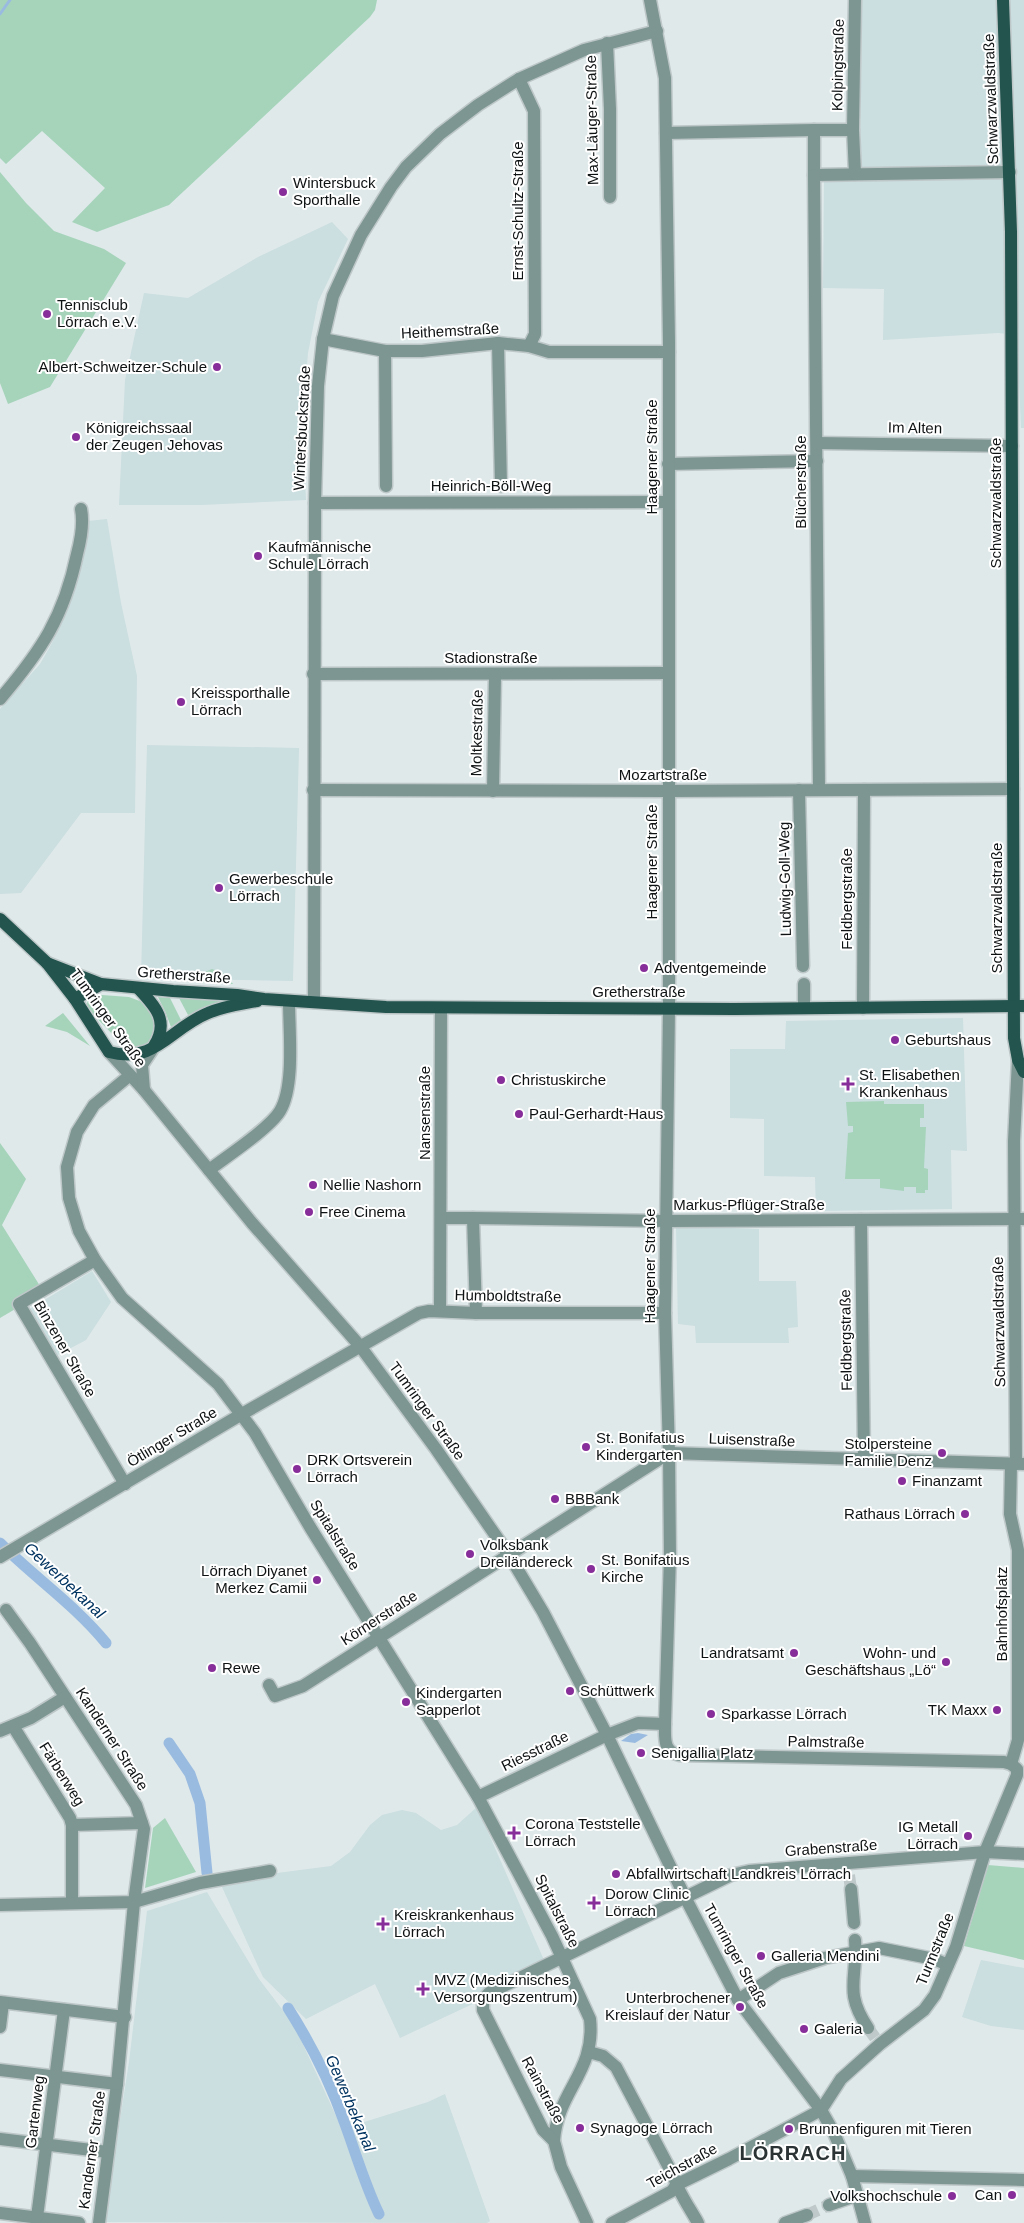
<svg xmlns="http://www.w3.org/2000/svg" width="1024" height="2223" viewBox="0 0 1024 2223" font-family="Helvetica,sans-serif">
<rect width="100%" height="100%" fill="#dfe9ea"/>
<!-- built -->
<g fill="#cbdee0">
<path d="M862 0H1024V428H1021L1017 335 998 333 883 340 884 289 823 288 824 182H860Z"/>
<path d="M332 222 348 239 318 302 308 353 302 425 306 500 201 505H119L125 380 144 293 188 298 258 257Z"/>
<path d="M107 519 121 603 137 676 135 813H81L21 893 0 894V709L40 664 52 643 73 595 88 521Z"/>
<path d="M147 745 299 748 293 981 141 978Z"/>
<path d="M963 1018 967 1151 951 1150 952 1209 816 1211 815 1177 764 1176V1119L730 1118V1049H785L786 1021Z"/>
<path d="M676 1226 759 1229V1281H796L798 1327 788 1328 789 1343H696L695 1326 678 1324Z"/>
<path d="M92 1271 111 1302 86 1340 54 1357 28 1310Z"/>
<path d="M477 1807 544 1960 479 2001 400 2038 375 1984 306 2019 263 1977 222 1887 231 1879 331 1866 350 1852 370 1825 382 1815 402 1810 416 1813 441 1830 457 1825Z"/>
<path d="M207 1892 259 1979 294 2025 342 2129 428 2102 445 2094 490 2221 487 2223 104 2222 129 2062 147 1911Z"/>
<path d="M981 1960 1024 1968V2030L991 2026 962 2017Z"/>
</g>
<!-- green -->
<g fill="#a6d4bb">
<path d="M0 0H377L375 10 370 17 169 205 97 232 72 222 105 188 42 131 6 164 0 158Z"/>
<path d="M0 172 26 203 54 231 104 249 126 263 50 387 8 404 0 383Z"/>
<path d="M212 969 225 974 233 984 196 982 203 973Z"/>
<path d="M102 995 129 997 145 1003 155 1019 156 1031 149 1046 130 1049 119 1041 86 1007 88 1000Z"/>
<path d="M158 997 170 998 181 1020 171 1027 165 1011Z"/>
<path d="M179 998 236 1001 212 1006 188 1015Z"/>
<path d="M63 1013 90 1046 67 1032 45 1026Z"/>
<path d="M884 1101V1104H924V1118H920V1127H926L924 1168 928 1169V1190H925V1193H916V1187H904V1191L880 1188V1179H845L848 1133 853 1132V1126H848L846 1102Z"/>
<path d="M0 1143 26 1179 2 1225 40 1286 17 1308 0 1318Z"/>
<path d="M165 1818 196 1872 145 1888 153 1828Z"/>
<path d="M988 1865 1024 1868V1960L964 1946Z"/>
</g>
<!-- water -->
<path fill="#9abbe0" d="M638 1733 648 1735 635 1743 621 1741 631 1734Z"/>
<g fill="none" stroke-linecap="round" stroke-linejoin="round">
<!-- stream -->
<path stroke="#9abbe0" stroke-width="3" d="M0 14 10 0"/>
<!-- canal -->
<g stroke="#9abbe0" stroke-width="11">
<path d="M0 1543C34 1577 75 1605 106 1643"/>
<path d="M169 1743 190 1774 200 1803 207 1873"/>
<path d="M288 2008C311 2044 331 2084 345 2124 356 2154 365 2185 379 2214"/>
</g>
<!-- minor-tunnel -->
<g stroke="#c0c9ca" stroke-width="12" stroke-dasharray="12 6" stroke-linecap="butt">
<path d="M849 1875 851 1889"/>
<path d="M868 2028 876 2039"/>
<path d="M807 2215 829 2205"/>
</g>
<!-- minor casing -->
<g stroke="#bec7c8" stroke-width="15">
<g id="minor">
<path d="M607 43 610 109V197"/>
<path d="M519 79 534 111 535 334 529 346"/>
<path d="M853 130H814V175L1010 172"/>
<path d="M666 133 814 130"/>
<path d="M855 174 853 130 855 0"/>
<path d="M814 175 819 789"/>
<path d="M323 339 385 351H422L498 343 529 346 549 352H669"/>
<path d="M498 343 501 486"/>
<path d="M385 351 386 486"/>
<path d="M817 443 1012 446"/>
<path d="M668 464 817 461"/>
<path d="M315 503 668 502"/>
<path d="M313 674 668 673"/>
<path d="M0 699C41 651 64 617 77 554 81 539 84 524 81 509"/>
<path d="M313 790 668 791 1013 789"/>
<path d="M799 790 803 966"/>
<path d="M493 791 495 675"/>
<path d="M804 984V1008"/>
<path d="M314 1002 315 503 318 386 323 339 333 296 361 235 391 187 406 167 440 134 478 105 519 79 584 50 657 31"/>
<path d="M863 1008 864 790"/>
<path d="M109 1052 144 1090 252 1223 360 1346 436 1449 509 1555 543 1612 607 1735 685 1897 738 2000 821 2110 834 2133 852 2176 865 2223"/>
<path d="M129 1076 94 1105 77 1132 67 1167 69 1198 79 1231 95 1260 122 1298 218 1384 255 1433 310 1527 478 1797 552 1936 590 2019C596 2072 557 2091 554 2141"/>
<path d="M144 1090 142 1065 152 1050"/>
<path d="M209 1170C226 1157 270 1128 280 1111 295 1086 289 1031 289 1001"/>
<path d="M441 1218H473L476 1313"/>
<path d="M473 1218 666 1221 1024 1219"/>
<path d="M861 1220 864 1460"/>
<path d="M95 1260 19 1304 125 1484"/>
<path d="M440 1311 441 1008"/>
<path d="M1011 1464 1010 1514 1018 1550V1740L1011 1764"/>
<path d="M1016 1464 1014 1141 1018 1060"/>
<path d="M0 1557 242 1414 419 1313 429 1311 476 1313H665"/>
<path d="M6 1610 30 1643 136 1805 144 1829 134 1902 117 2084 99 2223"/>
<path d="M269 1685 275 1696 303 1686 669 1453 1024 1464"/>
<path d="M13 1726 70 1818 72 1825V1902"/>
<path d="M0 1731 31 1718 65 1697"/>
<path d="M478 1797 607 1735 638 1723 665 1724"/>
<path d="M72 1825 142 1823"/>
<path d="M851 1889 854 1923"/>
<path d="M0 1905 134 1902 200 1883 270 1871"/>
<path d="M855 1940C858 1979 843 1991 868 2028"/>
<path d="M738 2000 779 1973 825 1958 879 1948 934 1959 948 1965"/>
<path d="M0 2002 125 2017"/>
<path d="M0 2027 3 2003"/>
<path d="M589 2052 603 2056 616 2067 674 2177C677 2190 691 2210 698 2223"/>
<path d="M0 2070 117 2084"/>
<path d="M0 2139 108 2152"/>
<path d="M852 2176 1024 2180"/>
<path d="M829 2205 858 2195"/>
<path d="M0 2213 79 2223"/>
<path d="M37 2217 64 2010"/>
<path d="M587 2223 561 2167 554 2141 543 2130 483 2010V2000L489 1993 731 1875 749 1871 985 1852 1024 1854"/>
<path d="M612 2223 672 2191 676 2185 729 2159 821 2110 841 2079 851 2070 880 2044 924 2010 935 1995 956 1947 985 1852 1017 1775V1769L1011 1764 1004 1762 679 1755C663 1752 665 1738 665 1724L670 1556 669 1453 665 1313 669 1008V342L665 78 650 0"/>
<path d="M785 2223 807 2215"/>
</g>
</g>
<!-- major casing -->
<g stroke="#bec7c8" stroke-width="15">
<g id="major">
<path d="M1003 0 1011 232 1014 1038 1018 1060 1024 1072"/>
<path d="M0 919 47 963 75 999 109 1052C156 1064 169 1029 208 1013 224 1006 241 1004 257 1001"/>
<path d="M47 963 101 984 173 991 237 995 264 999 386 1007 734 1009 1024 1006"/>
<path d="M138 988C155 1006 170 1021 154 1046"/>
<path d="M75 999 101 984"/>
</g>
</g>
<!-- minor -->
<use href="#minor" stroke="#7d9692" stroke-width="12"/>
<!-- major -->
<use href="#major" stroke="#23544e" stroke-width="12"/>
</g>
<!-- markers -->
<g fill="#872e9a" stroke="#fff" stroke-width="2">
<circle cx="283" cy="192" r="5"/>
<circle cx="47" cy="314" r="5"/>
<circle cx="217" cy="367" r="5"/>
<circle cx="76" cy="437" r="5"/>
<circle cx="258" cy="556" r="5"/>
<circle cx="181" cy="702" r="5"/>
<circle cx="219" cy="888" r="5"/>
<circle cx="644" cy="968" r="5"/>
<circle cx="895" cy="1040" r="5"/>
<circle cx="501" cy="1080" r="5"/>
<path d="M845.5 1076.5h5v5h5v5h-5v5h-5v-5h-5v-5h5z"/>
<circle cx="519" cy="1114" r="5"/>
<circle cx="313" cy="1185" r="5"/>
<circle cx="309" cy="1212" r="5"/>
<circle cx="586" cy="1447" r="5"/>
<circle cx="942" cy="1453" r="5"/>
<circle cx="297" cy="1469" r="5"/>
<circle cx="902" cy="1481" r="5"/>
<circle cx="555" cy="1499" r="5"/>
<circle cx="965" cy="1514" r="5"/>
<circle cx="470" cy="1554" r="5"/>
<circle cx="591" cy="1569" r="5"/>
<circle cx="317" cy="1580" r="5"/>
<circle cx="794" cy="1653" r="5"/>
<circle cx="946" cy="1662" r="5"/>
<circle cx="212" cy="1668" r="5"/>
<circle cx="570" cy="1691" r="5"/>
<circle cx="406" cy="1702" r="5"/>
<circle cx="997" cy="1710" r="5"/>
<circle cx="711" cy="1714" r="5"/>
<circle cx="641" cy="1753" r="5"/>
<path d="M511.5 1825.5h5v5h5v5h-5v5h-5v-5h-5v-5h5z"/>
<circle cx="968" cy="1836" r="5"/>
<circle cx="616" cy="1874" r="5"/>
<path d="M591.5 1895.5h5v5h5v5h-5v5h-5v-5h-5v-5h5z"/>
<path d="M380.5 1916.5h5v5h5v5h-5v5h-5v-5h-5v-5h5z"/>
<circle cx="761" cy="1956" r="5"/>
<path d="M420.5 1981.5h5v5h5v5h-5v5h-5v-5h-5v-5h5z"/>
<circle cx="740" cy="2007" r="5"/>
<circle cx="804" cy="2029" r="5"/>
<circle cx="580" cy="2128" r="5"/>
<circle cx="789" cy="2129" r="5"/>
<circle cx="1012" cy="2195" r="5"/>
<circle cx="952" cy="2196" r="5"/>
</g>
<g text-anchor="middle" stroke-width="4" stroke-linejoin="round" paint-order="stroke">
<!-- street labels -->
<g font-size="15" fill="#0f1213" stroke="#fff">
<text transform="translate(838 65) rotate(-89)" y="5">Kolpingstraße</text>
<text transform="translate(991 99) rotate(-92)" y="5">Schwarzwaldstraße</text>
<text transform="translate(592 120) rotate(-91)" y="5">Max-Läuger-Straße</text>
<text transform="translate(518 211) rotate(-90)" y="5">Ernst-Schultz-Straße</text>
<text transform="translate(450 331) rotate(-3)" y="5">Heithemstraße</text>
<text transform="translate(302 428) rotate(-87)" y="5">Wintersbuckstraße</text>
<text transform="translate(915 428) rotate(1)" y="5">Im Alten</text>
<text transform="translate(652 457) rotate(-90)" y="5">Haagener Straße</text>
<text transform="translate(801 482) rotate(-90)" y="5">Blücherstraße</text>
<text x="491" y="491">Heinrich-Böll-Weg</text>
<text transform="translate(996 503) rotate(-90)" y="5">Schwarzwaldstraße</text>
<text x="491" y="663">Stadionstraße</text>
<text transform="translate(477 733) rotate(-89)" y="5">Moltkestraße</text>
<text x="663" y="780">Mozartstraße</text>
<text transform="translate(652 862) rotate(-90)" y="5">Haagener Straße</text>
<text transform="translate(785 879) rotate(-91)" y="5">Ludwig-Goll-Weg</text>
<text transform="translate(847 899) rotate(-90)" y="5">Feldbergstraße</text>
<text transform="translate(997 908) rotate(-90)" y="5">Schwarzwaldstraße</text>
<text transform="translate(184 975) rotate(4)" y="5">Gretherstraße</text>
<text x="639" y="997">Gretherstraße</text>
<text transform="translate(108 1018) rotate(54)" y="5">Tumringer Straße</text>
<text transform="translate(425 1113) rotate(-90)" y="5">Nansenstraße</text>
<text x="749" y="1210">Markus-Pflüger-Straße</text>
<text transform="translate(650 1266) rotate(-90)" y="5">Haagener Straße</text>
<text transform="translate(508 1296) rotate(1)" y="5">Humboldtstraße</text>
<text transform="translate(999 1322) rotate(-91)" y="5">Schwarzwaldstraße</text>
<text transform="translate(846 1340) rotate(-91)" y="5">Feldbergstraße</text>
<text transform="translate(65 1349) rotate(60)" y="5">Binzener Straße</text>
<text transform="translate(427 1411) rotate(54)" y="5">Tumringer Straße</text>
<text transform="translate(172 1437) rotate(-31)" y="5">Ötlinger Straße</text>
<text transform="translate(752 1440) rotate(2)" y="5">Luisenstraße</text>
<text transform="translate(335 1535) rotate(58)" y="5">Spitalstraße</text>
<text transform="translate(1002 1614) rotate(-90)" y="5">Bahnhofsplatz</text>
<text transform="translate(379 1618) rotate(-33)" y="5">Körnerstraße</text>
<text transform="translate(112 1739) rotate(57)" y="5">Kanderner Straße</text>
<text transform="translate(826 1742) rotate(1)" y="5">Palmstraße</text>
<text transform="translate(535 1751) rotate(-26)" y="5">Riesstraße</text>
<text transform="translate(62 1774) rotate(58)" y="5">Färberweg</text>
<text transform="translate(831 1848) rotate(-4)" y="5">Grabenstraße</text>
<text transform="translate(557 1911) rotate(63)" y="5">Spitalstraße</text>
<text transform="translate(935 1949) rotate(-68)" y="5">Turmstraße</text>
<text transform="translate(736 1956) rotate(61)" y="5">Tumringer Straße</text>
<text transform="translate(543 2090) rotate(62)" y="5">Rainstraße</text>
<text transform="translate(35 2112) rotate(-83)" y="5">Gartenweg</text>
<text transform="translate(92 2150) rotate(-82)" y="5">Kanderner Straße</text>
<text transform="translate(682 2166) rotate(-29)" y="5">Teichstraße</text>
</g>
<!-- poi labels -->
<g font-size="15" fill="#0f1213" stroke="#fff" text-anchor="start">
<text x="293" y="188">Wintersbuck<tspan x="293" dy="17">Sporthalle</tspan></text>
<text x="57" y="310">Tennisclub<tspan x="57" dy="17">Lörrach e.V.</tspan></text>
<text x="207" y="372" text-anchor="end">Albert-Schweitzer-Schule</text>
<text x="86" y="433">Königreichssaal<tspan x="86" dy="17">der Zeugen Jehovas</tspan></text>
<text x="268" y="552">Kaufmännische<tspan x="268" dy="17">Schule Lörrach</tspan></text>
<text x="191" y="698">Kreissporthalle<tspan x="191" dy="17">Lörrach</tspan></text>
<text x="229" y="884">Gewerbeschule<tspan x="229" dy="17">Lörrach</tspan></text>
<text x="654" y="973">Adventgemeinde</text>
<text x="905" y="1045">Geburtshaus</text>
<text x="859" y="1080">St. Elisabethen<tspan x="859" dy="17">Krankenhaus</tspan></text>
<text x="511" y="1085">Christuskirche</text>
<text x="529" y="1119">Paul-Gerhardt-Haus</text>
<text x="323" y="1190">Nellie Nashorn</text>
<text x="319" y="1217">Free Cinema</text>
<text x="596" y="1443">St. Bonifatius<tspan x="596" dy="17">Kindergarten</tspan></text>
<text x="932" y="1449" text-anchor="end">Stolpersteine<tspan x="932" dy="17">Familie Denz</tspan></text>
<text x="307" y="1465">DRK Ortsverein<tspan x="307" dy="17">Lörrach</tspan></text>
<text x="912" y="1486">Finanzamt</text>
<text x="565" y="1504">BBBank</text>
<text x="955" y="1519" text-anchor="end">Rathaus Lörrach</text>
<text x="480" y="1550">Volksbank<tspan x="480" dy="17">Dreiländereck</tspan></text>
<text x="601" y="1565">St. Bonifatius<tspan x="601" dy="17">Kirche</tspan></text>
<text x="307" y="1576" text-anchor="end">Lörrach Diyanet<tspan x="307" dy="17">Merkez Camii</tspan></text>
<text x="784" y="1658" text-anchor="end">Landratsamt</text>
<text x="936" y="1658" text-anchor="end">Wohn- und<tspan x="936" dy="17">Geschäftshaus „Lö“</tspan></text>
<text x="222" y="1673">Rewe</text>
<text x="580" y="1696">Schüttwerk</text>
<text x="416" y="1698">Kindergarten<tspan x="416" dy="17">Sapperlot</tspan></text>
<text x="987" y="1715" text-anchor="end">TK Maxx</text>
<text x="721" y="1719">Sparkasse Lörrach</text>
<text x="651" y="1758">Senigallia Platz</text>
<text x="525" y="1829">Corona Teststelle<tspan x="525" dy="17">Lörrach</tspan></text>
<text x="958" y="1832" text-anchor="end">IG Metall<tspan x="958" dy="17">Lörrach</tspan></text>
<text x="626" y="1879">Abfallwirtschaft Landkreis Lörrach</text>
<text x="605" y="1899">Dorow Clinic<tspan x="605" dy="17">Lörrach</tspan></text>
<text x="394" y="1920">Kreiskrankenhaus<tspan x="394" dy="17">Lörrach</tspan></text>
<text x="771" y="1961">Galleria Mendini</text>
<text x="434" y="1985">MVZ (Medizinisches<tspan x="434" dy="17">Versorgungszentrum)</tspan></text>
<text x="730" y="2003" text-anchor="end">Unterbrochener<tspan x="730" dy="17">Kreislauf der Natur</tspan></text>
<text x="814" y="2034">Galeria</text>
<text x="590" y="2133">Synagoge Lörrach</text>
<text x="799" y="2134">Brunnenfiguren mit Tieren</text>
<text x="1002" y="2200" text-anchor="end">Can</text>
<text x="942" y="2201" text-anchor="end">Volkshochschule</text>
</g>
<!-- water labels -->
<g font-size="16" font-style="italic" fill="#013360" stroke="#fff">
<text transform="translate(65 1580) rotate(43)" y="6">Gewerbekanal</text>
<text transform="translate(351 2103) rotate(67)" y="6">Gewerbekanal</text>
</g>
<!-- district labels -->
<g font-size="20" font-weight="bold" letter-spacing="1" fill="#2c3334" stroke="#fff">
<text x="793" y="2160">LÖRRACH</text>
</g>
</g>
</svg>
